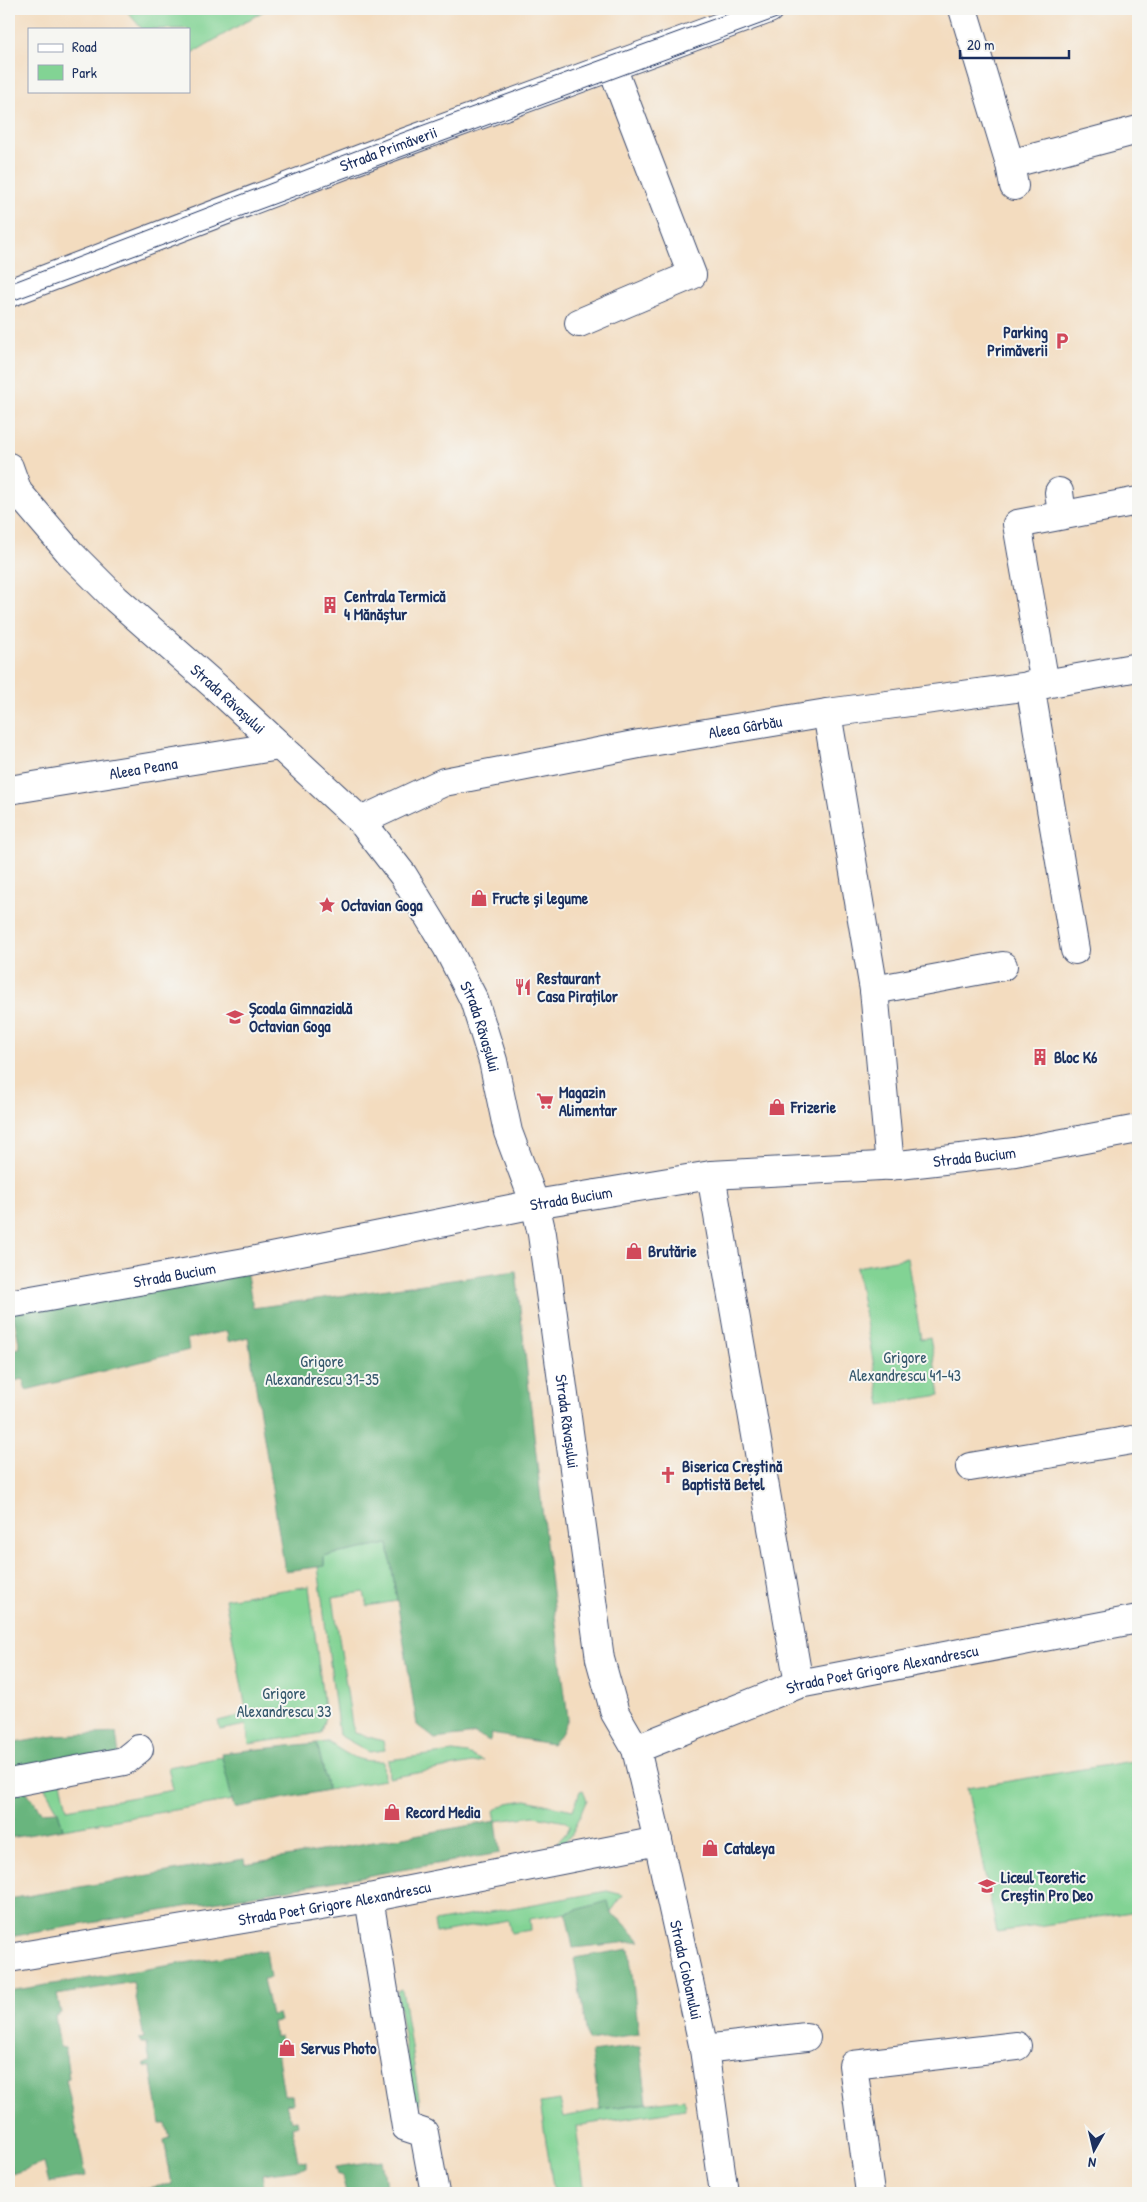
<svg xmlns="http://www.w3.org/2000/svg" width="1147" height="2202" viewBox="0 0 1147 2202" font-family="'Patrick Hand',sans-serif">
<rect width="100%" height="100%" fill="#f6f6f2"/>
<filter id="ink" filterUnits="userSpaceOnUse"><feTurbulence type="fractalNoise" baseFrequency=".02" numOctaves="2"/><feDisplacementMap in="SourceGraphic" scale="10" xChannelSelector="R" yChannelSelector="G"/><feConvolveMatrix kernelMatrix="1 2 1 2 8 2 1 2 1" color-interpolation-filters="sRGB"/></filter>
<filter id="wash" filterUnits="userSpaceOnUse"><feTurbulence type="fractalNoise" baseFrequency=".0096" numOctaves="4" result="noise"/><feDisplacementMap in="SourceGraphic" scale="20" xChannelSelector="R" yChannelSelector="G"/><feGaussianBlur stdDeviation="1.12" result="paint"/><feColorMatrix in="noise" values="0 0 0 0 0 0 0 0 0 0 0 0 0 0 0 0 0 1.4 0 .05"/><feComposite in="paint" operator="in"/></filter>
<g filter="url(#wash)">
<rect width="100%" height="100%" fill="#f3dcbf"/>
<!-- green -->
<g fill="#82d394" stroke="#4e8179">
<path d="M125 9H267L189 55V29H142Z"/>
<path d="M907 1258 921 1339 930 1337 940 1395 881 1405 856 1267Z"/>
<path d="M388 1544 397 1601 367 1606 364 1592 333 1597 352 1725 355 1733 383 1741 385 1750 369 1752 339 1735 318 1566 324 1565V1556Z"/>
<path d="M309 1586 325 1716 321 1733 249 1744 246 1725 220 1730 218 1721 247 1714 225 1599Z"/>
<path d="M328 1742C350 1756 356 1762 383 1761L384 1780 328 1790 317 1743Z"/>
<path d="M453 1752 467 1754 484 1761 389 1778 388 1760Z"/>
<path d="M222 1757 233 1800 63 1829 58 1811 41 1781 60 1776 67 1809 173 1790 168 1767Z"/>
<path d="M1138 1760V1911L997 1932 967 1788Z"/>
<path d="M583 1790 587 1800C579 1814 575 1840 558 1845V1842L567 1832 570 1826 566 1822 535 1816 496 1821 494 1811 507 1803 526 1800 573 1810 580 1791Z"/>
<path d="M607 1891 623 1895 610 1913 608 1902 566 1913 530 1919 531 1930 511 1933 508 1920 436 1933 434 1922Z"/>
<path d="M402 1989 420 2104 415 2106 397 1991Z"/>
<path d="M684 2099 685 2109 576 2126 585 2193H554L540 2103 560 2100 564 2117 601 2109Z"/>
</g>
<!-- forest -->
<g fill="#69b57e" stroke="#42726e">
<path d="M246 1270 253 1308 516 1271 545 1536 568 1719 561 1734 552 1744 491 1734 490 1741 475 1734 435 1739 417 1725 388 1544 324 1556V1566L285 1571 248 1337 228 1342 227 1331 187 1339 189 1350 26 1390 23 1379 9 1382V1350L20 1348 13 1312Z"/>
<path d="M116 1733 119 1755 9 1777V1744L55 1736Z"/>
<path d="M317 1743 328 1790 234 1808 221 1753Z"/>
<path d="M22 1785 41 1812 58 1811 63 1829 9 1838V1821L13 1820 9 1787Z"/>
<path d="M496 1821 500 1853 9 1937V1899L244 1859 245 1864Z"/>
<path d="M608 1901 611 1913 622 1921 640 1941 573 1948 566 1913Z"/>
<path d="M629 1949 639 2034 588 2041 574 1958Z"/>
<path d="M266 1950 270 1978 263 1979 271 2015 278 2014 280 2021 273 2022 275 2037 280 2036 282 2044 276 2045 284 2095H292L293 2103 286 2104 291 2121 297 2120 298 2125 292 2127 298 2161 306 2162V2168L262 2174 265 2193H135V2190L172 2184 164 2140 170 2138 166 2124H160L151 2068 145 2067 144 2064 150 2063 147 2043H141L139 2039 144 2038 133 1982 57 1995 61 2013 55 2016 60 2047 65 2048 69 2078 66 2079 86 2176 49 2183 44 2163 12 2174 9 2160V1991Z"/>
<path d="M640 2046 647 2103 600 2109 591 2052Z"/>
<path d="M382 2160 387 2193H346L342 2175H338L336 2167Z"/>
</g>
</g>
<g filter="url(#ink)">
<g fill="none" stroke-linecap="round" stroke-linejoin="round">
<!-- minor casing -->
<g stroke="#3b496d" stroke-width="30">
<g id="minor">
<path d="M963 9 1010 164 1014 186"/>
<path d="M1010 164 1138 130"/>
<path d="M579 323 692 275 612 67"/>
<path id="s1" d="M9 467 18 492 71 554 116 599 215 686 361 821 403 875 447 947 474 1000 493 1061 508 1132 535 1204 542 1234 600 1659 615 1713 636 1749 658 1841 704 2049 724 2193"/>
<path d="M1059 492 1062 515"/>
<path d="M1045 684 1017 524 1138 501"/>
<path d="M1030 685 1075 950"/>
<path d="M827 713 874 990 890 1166"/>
<path id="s2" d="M9 790 279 746"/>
<path id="s3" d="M361 821 444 782 639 744 827 713 1045 684 1138 667"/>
<path d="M874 990 1003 966"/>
<path d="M711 1175 799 1684"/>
<path id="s4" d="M9 1304 251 1261 535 1204 711 1175 899 1165 1015 1152 1138 1129"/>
<path d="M970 1467 1138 1439"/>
<path id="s5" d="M636 1749 799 1684 1138 1619"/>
<path d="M9 1783 124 1761 139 1749"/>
<path d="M369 1898 406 2127 424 2133 435 2193"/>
<path id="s6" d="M9 1958 369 1898 658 1841"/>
<path d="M704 2049 806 2037"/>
<path d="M870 2193 853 2065 1017 2046"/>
</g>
</g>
<!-- major casing -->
<g stroke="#3b496d" stroke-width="30">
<g id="major">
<path id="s7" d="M9 293 373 154 769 9"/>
</g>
</g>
<!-- minor -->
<use href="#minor" stroke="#fff" stroke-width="28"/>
<!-- major -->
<use href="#major" stroke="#fff" stroke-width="28"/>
<!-- tram -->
<g stroke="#1b2f5e" stroke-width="1">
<path d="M9 284 402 133 741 9"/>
<path d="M9 302 801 9"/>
</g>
</g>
</g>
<!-- icons -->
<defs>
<g id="parking-bare" transform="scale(1.35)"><path d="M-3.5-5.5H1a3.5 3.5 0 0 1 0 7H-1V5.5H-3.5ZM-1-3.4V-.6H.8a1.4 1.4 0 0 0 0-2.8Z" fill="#d1495b" stroke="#f6f6f2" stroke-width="2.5" paint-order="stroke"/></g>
<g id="building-bare" transform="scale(1.35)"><path d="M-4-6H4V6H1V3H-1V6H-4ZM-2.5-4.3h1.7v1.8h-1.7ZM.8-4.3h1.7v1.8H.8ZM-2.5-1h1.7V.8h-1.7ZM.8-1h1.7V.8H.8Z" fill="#d1495b" stroke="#f6f6f2" stroke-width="2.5" paint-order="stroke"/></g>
<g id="shop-bare" transform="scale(1.35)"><path d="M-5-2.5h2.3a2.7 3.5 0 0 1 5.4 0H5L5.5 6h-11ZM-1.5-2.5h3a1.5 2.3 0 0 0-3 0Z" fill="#d1495b" stroke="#f6f6f2" stroke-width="2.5" paint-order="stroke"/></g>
<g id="sight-bare" transform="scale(1.35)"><path d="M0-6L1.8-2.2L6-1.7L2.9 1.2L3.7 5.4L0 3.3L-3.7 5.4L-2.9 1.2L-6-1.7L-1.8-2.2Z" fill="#d1495b" stroke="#f6f6f2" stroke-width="2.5" paint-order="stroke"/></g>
<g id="restaurant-bare" transform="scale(1.35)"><path d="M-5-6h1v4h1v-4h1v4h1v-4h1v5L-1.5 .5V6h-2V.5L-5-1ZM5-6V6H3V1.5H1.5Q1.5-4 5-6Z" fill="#d1495b" stroke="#f6f6f2" stroke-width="2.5" paint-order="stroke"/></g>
<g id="school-bare" transform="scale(1.35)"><path d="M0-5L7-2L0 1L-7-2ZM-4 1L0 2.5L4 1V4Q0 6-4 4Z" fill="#d1495b" stroke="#f6f6f2" stroke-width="2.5" paint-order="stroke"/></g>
<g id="supermarket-bare" transform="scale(1.35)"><path d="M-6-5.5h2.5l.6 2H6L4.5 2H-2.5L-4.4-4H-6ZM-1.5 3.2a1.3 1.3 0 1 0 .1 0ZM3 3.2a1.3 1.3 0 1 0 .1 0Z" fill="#d1495b" stroke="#f6f6f2" stroke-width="2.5" paint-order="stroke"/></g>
<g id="church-bare" transform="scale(1.35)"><path d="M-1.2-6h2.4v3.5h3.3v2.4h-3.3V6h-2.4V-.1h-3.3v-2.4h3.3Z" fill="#d1495b" stroke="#f6f6f2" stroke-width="2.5" paint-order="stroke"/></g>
</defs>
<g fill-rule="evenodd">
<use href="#parking-bare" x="1062" y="341"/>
<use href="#building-bare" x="330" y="605"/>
<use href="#shop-bare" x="479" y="898"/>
<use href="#sight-bare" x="327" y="905"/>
<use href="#restaurant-bare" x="523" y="987"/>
<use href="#school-bare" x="235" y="1017"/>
<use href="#building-bare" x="1040" y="1057"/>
<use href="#supermarket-bare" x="545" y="1101"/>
<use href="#shop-bare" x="777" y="1107"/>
<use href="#shop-bare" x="634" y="1251"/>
<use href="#church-bare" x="668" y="1475"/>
<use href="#shop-bare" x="392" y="1812"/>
<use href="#shop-bare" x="710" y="1848"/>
<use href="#school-bare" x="987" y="1886"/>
<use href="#shop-bare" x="287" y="2048"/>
</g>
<g text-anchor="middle" stroke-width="4" stroke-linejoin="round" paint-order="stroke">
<!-- street labels -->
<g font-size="16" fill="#1b2f5e" stroke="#f6f6f2">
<text dy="6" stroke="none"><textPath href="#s7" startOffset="406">Strada Primăverii</textPath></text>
<text dy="6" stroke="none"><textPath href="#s1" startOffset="322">Strada Răvașului</textPath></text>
<text dy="6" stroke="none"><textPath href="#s3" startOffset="398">Aleea Gârbău</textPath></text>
<text dy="6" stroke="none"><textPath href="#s2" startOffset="136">Aleea Peana</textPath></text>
<text dy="6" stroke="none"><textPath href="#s1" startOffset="742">Strada Răvașului</textPath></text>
<text dy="6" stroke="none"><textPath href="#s4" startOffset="978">Strada Bucium</textPath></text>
<text dy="6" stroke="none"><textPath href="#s4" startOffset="572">Strada Bucium</textPath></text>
<text dy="6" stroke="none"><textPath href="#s4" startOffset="168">Strada Bucium</textPath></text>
<text dy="6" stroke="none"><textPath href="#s1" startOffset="1148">Strada Răvașului</textPath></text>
<text dy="6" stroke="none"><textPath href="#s5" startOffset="260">Strada Poet Grigore Alexandrescu</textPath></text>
<text dy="6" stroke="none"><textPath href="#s6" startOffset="330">Strada Poet Grigore Alexandrescu</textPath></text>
<text dy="6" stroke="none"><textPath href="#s1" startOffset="1712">Strada Ciobanului</textPath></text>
</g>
<!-- poi labels -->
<g font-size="16" font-weight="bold" fill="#1b2f5e" stroke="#f6f6f2" text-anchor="start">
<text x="1048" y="338" text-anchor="end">Parking<tspan x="1048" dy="18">Primăverii</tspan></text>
<text x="344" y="602">Centrala Termică<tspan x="344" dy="18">4 Mănăștur</tspan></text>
<text x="493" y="904">Fructe și legume</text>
<text x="341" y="911">Octavian Goga</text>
<text x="537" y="984">Restaurant<tspan x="537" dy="18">Casa Piraților</tspan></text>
<text x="249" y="1014">Școala Gimnazială<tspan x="249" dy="18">Octavian Goga</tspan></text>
<text x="1054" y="1063">Bloc K6</text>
<text x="559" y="1098">Magazin<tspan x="559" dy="18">Alimentar</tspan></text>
<text x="791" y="1113">Frizerie</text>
<text x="648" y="1257">Brutărie</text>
<text x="682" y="1472">Biserica Creștină<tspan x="682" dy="18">Baptistă Betel</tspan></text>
<text x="406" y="1818">Record Media</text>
<text x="724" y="1854">Cataleya</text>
<text x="1001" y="1883">Liceul Teoretic<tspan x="1001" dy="18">Creștin Pro Deo</tspan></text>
<text x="301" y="2054">Servus Photo</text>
</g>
<!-- park labels -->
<g font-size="16" fill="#35586c" stroke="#f6f6f2">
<text x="905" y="1363">Grigore<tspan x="905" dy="18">Alexandrescu 41-43</tspan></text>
<text x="322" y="1367">Grigore<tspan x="322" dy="18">Alexandrescu 31-35</tspan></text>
<text x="284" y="1699">Grigore<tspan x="284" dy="18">Alexandrescu 33</tspan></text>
</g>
</g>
<!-- margin -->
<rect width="1147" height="2202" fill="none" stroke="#f6f6f2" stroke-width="30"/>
<!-- legend -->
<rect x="28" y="28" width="162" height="65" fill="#f6f6f2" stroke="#9ea6b7"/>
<rect x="38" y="44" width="25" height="8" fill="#ffffff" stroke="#9ea6b7"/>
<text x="72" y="52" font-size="15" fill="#1b2f5e">Road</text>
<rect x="38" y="65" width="25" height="15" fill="#82d394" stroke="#9ea6b7"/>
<text x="72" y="78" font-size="15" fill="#1b2f5e">Park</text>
<!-- north arrow -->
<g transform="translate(1094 2150) rotate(188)" stroke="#f6f6f2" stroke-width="4" paint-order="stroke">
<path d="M0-4L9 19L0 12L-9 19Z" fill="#1b2f5e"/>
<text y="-8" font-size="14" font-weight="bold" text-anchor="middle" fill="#1b2f5e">N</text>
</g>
<!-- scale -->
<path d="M960 50v8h109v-8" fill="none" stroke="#1b2f5e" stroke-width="2.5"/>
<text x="967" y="50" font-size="15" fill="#1b2f5e" stroke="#f6f6f2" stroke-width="4" paint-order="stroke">20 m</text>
</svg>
